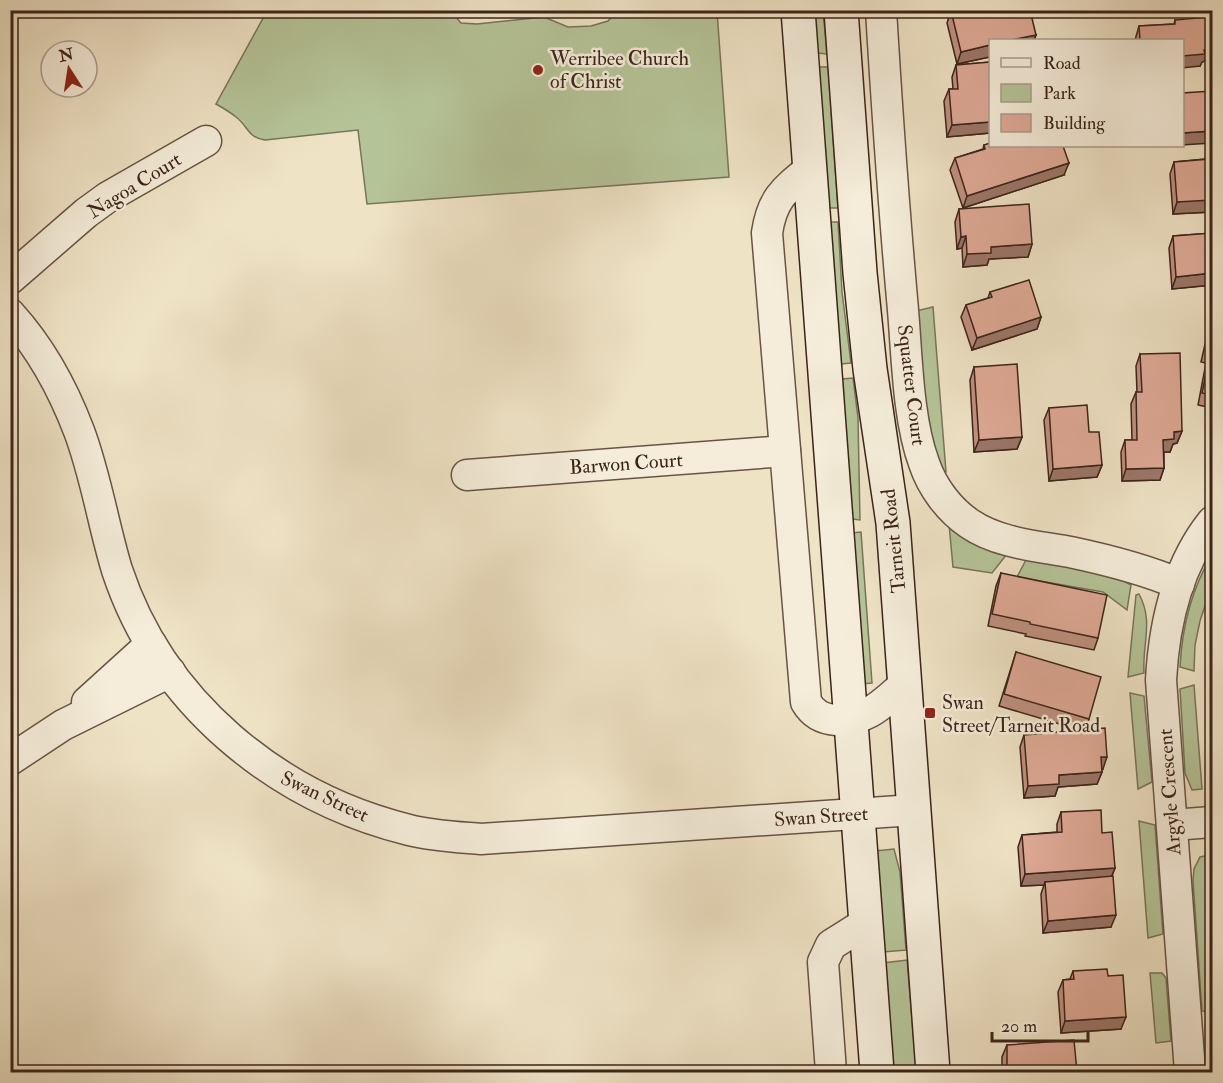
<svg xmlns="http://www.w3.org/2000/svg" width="1223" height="1083" viewBox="0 0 1223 1083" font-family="'IM FELL Double Pica',serif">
<rect width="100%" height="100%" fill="#efe3c6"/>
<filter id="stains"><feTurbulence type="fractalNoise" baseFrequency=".00333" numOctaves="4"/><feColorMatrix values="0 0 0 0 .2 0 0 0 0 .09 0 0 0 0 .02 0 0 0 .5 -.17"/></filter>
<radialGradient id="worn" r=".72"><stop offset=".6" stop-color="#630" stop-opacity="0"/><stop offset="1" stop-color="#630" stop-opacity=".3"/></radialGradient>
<!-- green -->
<g fill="#b5c498" stroke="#787459" stroke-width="1.5">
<path d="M267 11H451L461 23 477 24 544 17 568 27 591 26 608 21 617 11H717L729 177 367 204 358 130 265 140C248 138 248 126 236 117 230 112 223 108 216 104Z"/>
<path d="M814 11H823L827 54 817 53Z"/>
<path d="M816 67H828L838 208H828L822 107Z"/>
<path d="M829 222H838L842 292 851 363 841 364Z"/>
<path d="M933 307 946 472H940L926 432 916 311Z"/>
<path d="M853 378 858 418 860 520 852 519 842 379Z"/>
<path d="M949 524 1007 554 992 573 953 567Z"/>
<path d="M861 532 872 683 862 684 851 533Z"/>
<path d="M1212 555V585L1200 621 1195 645 1194 671 1180 667C1182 628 1192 588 1212 555Z"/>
<path d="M1027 558 1097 572 1116 577 1131 585 1127 610 1103 592 1017 577Z"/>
<path d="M1139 594C1154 622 1142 643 1144 673L1128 677 1136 595Z"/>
<path d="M1194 685 1202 789 1192 790 1185 773 1180 689Z"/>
<path d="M1130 693 1144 696 1152 782 1138 789Z"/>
<path d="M1139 821 1155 825 1163 934 1148 938Z"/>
<path d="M894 849 900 872 906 950 883 952 875 851Z"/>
<path d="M1205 856 1212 936V1013L1202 1011 1193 881 1194 869 1200 857Z"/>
<path d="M907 960 916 1067H891L883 963Z"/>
<path d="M1150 973H1162L1166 978 1171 1041 1156 1043Z"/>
</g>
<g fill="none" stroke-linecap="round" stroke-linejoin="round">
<!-- minor casing -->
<g stroke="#695345" stroke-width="33">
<g id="minor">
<path d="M881 10C887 110 894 210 903 310 907 357 908 420 924 463 932 487 949 510 970 524 998 543 1037 546 1070 552 1108 560 1144 569 1179 584"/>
<path d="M810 169C784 190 772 199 767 233L806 702C813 714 822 719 836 720 867 721 882 704 904 685"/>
<path d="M10 279 86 213 108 197 206 141"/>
<path d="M10 314C40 347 63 389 79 431 96 476 103 524 117 570 161 703 276 797 409 830 433 836 457 837 481 839L914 810"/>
<path d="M467 475 785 451"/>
<path d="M87 702 151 644"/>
<path d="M10 760 63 725 170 672"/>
<path d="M1172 825 1212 822"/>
<path d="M831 1072 823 962 831 945 866 923"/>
<path d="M1190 1072 1161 680C1164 624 1177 566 1212 522"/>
</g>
</g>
<!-- secondary casing -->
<g stroke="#3c231a" stroke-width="36">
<g id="secondary">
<path d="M798 10 877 1072"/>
<path d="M841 10 860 273 870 369 893 523 933 1072"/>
</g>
</g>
<!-- minor -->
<use href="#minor" stroke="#f5edda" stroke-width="30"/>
<!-- secondary -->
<use href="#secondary" stroke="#f5edda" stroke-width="33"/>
</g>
<!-- wall -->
<g fill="#c09181" stroke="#3c231a" stroke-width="1.5">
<path d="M951 11 1036 35 1034 40H990V57L957 64 947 23Z"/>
<path d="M1175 20 1205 61 1202 62 1200 66 1182 40H1135L1139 26 1174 24Z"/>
<path d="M990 62V133L947 137 944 101 949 89H953L952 77 956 65Z"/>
<path d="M984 145 1064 175 963 208 950 170 955 158 983 149Z"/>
<path d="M1208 150 1211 212 1173 214 1170 174 1174 162 1205 159Z"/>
<path d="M959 209 1032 244 1028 257 989 259 987 265 963 267 962 248 957 249 955 222Z"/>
<path d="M1212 233V285L1172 289 1169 248 1173 236Z"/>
<path d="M990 292 1041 317 1037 329 972 350 961 317 966 305 988 298Z"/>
<path d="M1212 317V408L1198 405 1206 363 1201 362 1209 327Z"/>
<path d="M1140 354 1182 431 1177 443 1173 444 1170 452H1164V468L1160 480 1122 481 1121 452 1125 440H1132L1131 404 1136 392H1137L1136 366Z"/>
<path d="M974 367 1022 437 1017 449 974 452 970 380Z"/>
<path d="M1049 408 1089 432 1102 465 1097 477 1049 481 1044 420Z"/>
<path d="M1001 573 1098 638 1094 650 1025 636 1026 634 988 626 996 586Z"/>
<path d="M1016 652 1089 719 1085 730 1103 769H1102V772L1097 784 1058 787 1055 796 1024 798 1020 747 1024 735 1080 730 999 706Z"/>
<path d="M1061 812 1102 833 1115 868 1112 876 1111 927 1043 933 1041 894 1044 885 1021 886 1018 847 1022 835 1057 832V824Z"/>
<path d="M1073 971 1108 976 1121 1029 1061 1033 1058 992 1063 980 1070 979Z"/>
<path d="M1007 1045 1077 1072H1002V1057Z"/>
</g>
<!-- shaded-wall -->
<g fill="#9c7669" stroke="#3c231a" stroke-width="1.5">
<path d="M1036 35 1034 40H1011Z"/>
<path d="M990 45V57L957 64 961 52Z"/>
<path d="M1210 49 1205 61 1202 62 1200 66 1182 68V56Z"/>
<path d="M990 122V133L947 137 952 125Z"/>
<path d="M1212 131V143L1182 145V133Z"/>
<path d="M1069 163 1064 175 963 208 967 196Z"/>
<path d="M1212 197V207L1211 212 1173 214 1177 202Z"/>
<path d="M966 236 962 248 957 249 961 237Z"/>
<path d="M1032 244 1028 257 989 259 987 265 963 267 967 254 991 247Z"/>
<path d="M1212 273V285L1172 289 1176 277Z"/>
<path d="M1041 317 1037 329 972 350 977 338Z"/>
<path d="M1182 431 1177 443 1173 444 1170 452H1159L1163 440 1174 432Z"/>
<path d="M1022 437 1017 449 974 452 979 440Z"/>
<path d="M1102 465 1097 477 1049 481 1053 469Z"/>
<path d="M1164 468 1160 480 1122 481 1126 469Z"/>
<path d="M1101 757H1107L1103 769H1096Z"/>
<path d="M1102 772 1097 784 1058 787 1055 796 1024 798 1028 786 1059 775Z"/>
<path d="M1115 868 1110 880 1045 882 1044 885 1021 886 1025 874Z"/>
<path d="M1116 915 1111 927 1043 933 1048 921Z"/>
<path d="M1126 1017 1121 1029 1061 1033 1065 1021Z"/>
</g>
<!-- building -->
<g fill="#dfa996" stroke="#3c231a" stroke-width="1.5">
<path d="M953 10H1030L1036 35 1011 40H990V45L961 52 951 11Z"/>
<path d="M1208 17 1210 49 1204 50 1205 54 1182 56V40H1140L1139 26 1175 24V20Z"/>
<path d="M990 62V122L952 125 949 89H958L956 65Z"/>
<path d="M1212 91V131L1182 133V93Z"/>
<path d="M990 143V146H1063L1069 163 967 196 955 158 985 149 984 145Z"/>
<path d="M1208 150H1212V200L1177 202 1174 162 1209 159Z"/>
<path d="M1029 204 1032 244 991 247V253L967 254 966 236 961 237 959 209Z"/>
<path d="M1212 233V273L1176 277 1173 236Z"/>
<path d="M1029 280 1041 317 977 338 966 305 992 297 990 292Z"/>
<path d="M1212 318V395L1202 393 1211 351 1205 350Z"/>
<path d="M1180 353 1182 431 1174 432V439L1163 440 1164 468 1126 469 1125 440H1137L1136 392H1142L1140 354Z"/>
<path d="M1017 364 1022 437 979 440 974 367Z"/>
<path d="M1087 405 1089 432H1099L1102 465 1053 469 1049 408Z"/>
<path d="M1001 573 1107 595 1098 638 1030 624V622L992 614Z"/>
<path d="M1016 652 1101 677 1089 719 1004 694Z"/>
<path d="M1105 728 1107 757H1101L1102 772 1059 775V784L1028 786 1024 735Z"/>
<path d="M1101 810 1102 833 1112 832 1115 868 1025 874 1022 835 1062 832 1061 812Z"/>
<path d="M1113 876 1116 915 1048 921 1045 882Z"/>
<path d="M1107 969 1108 976 1123 975 1126 1017 1065 1021 1063 980 1074 979 1073 971Z"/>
<path d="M1074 1040 1077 1072H1007V1045Z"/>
</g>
<!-- markers -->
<g fill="#8f2418" stroke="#f5edda" stroke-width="2">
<circle cx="538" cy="70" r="6"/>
<rect x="924" y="707" width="12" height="12" rx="3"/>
</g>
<g text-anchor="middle" stroke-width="5" stroke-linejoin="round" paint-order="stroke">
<!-- poi labels -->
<g font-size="20" fill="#3c231a" stroke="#f5edda" text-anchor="start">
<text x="550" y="65">Werribee Church<tspan x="550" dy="23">of Christ</tspan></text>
<text x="942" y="709">Swan<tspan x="942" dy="23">Street/Tarneit Road</tspan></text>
</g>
<!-- street labels -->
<g font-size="20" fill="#3c231a" stroke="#f5edda">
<text transform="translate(134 185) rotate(-32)" y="7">Nagoa Court</text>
<text transform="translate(912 385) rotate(83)" y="7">Squatter Court</text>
<text transform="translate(626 463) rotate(-4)" y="7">Barwon Court</text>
<text transform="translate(893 541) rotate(-96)" y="7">Tarneit Road</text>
<text transform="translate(1169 792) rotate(-94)" y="7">Argyle Crescent</text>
<text transform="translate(325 796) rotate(25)" y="7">Swan Street</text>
<text transform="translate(821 816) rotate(-4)" y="7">Swan Street</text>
</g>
</g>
<!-- margin -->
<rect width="1223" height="1083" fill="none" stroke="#efe3c6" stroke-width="36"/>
<rect x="12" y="12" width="1199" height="1059" fill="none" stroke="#3c231a" stroke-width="3"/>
<rect x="18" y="18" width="1187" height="1047" fill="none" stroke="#3c231a" stroke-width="1.5"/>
<!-- legend -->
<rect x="989" y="39" width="195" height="108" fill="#f5edda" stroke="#ab9c8d" stroke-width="1.5"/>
<rect x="1001" y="58" width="30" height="9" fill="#f5edda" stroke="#ab9c8d" stroke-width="1.5"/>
<text x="1043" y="69" font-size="18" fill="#3c231a">Road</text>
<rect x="1001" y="84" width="30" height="18" fill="#b5c498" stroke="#ab9c8d" stroke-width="1.5"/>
<text x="1043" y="99" font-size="18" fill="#3c231a">Park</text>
<rect x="1001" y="114" width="30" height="18" fill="#dfa996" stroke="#ab9c8d" stroke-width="1.5"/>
<text x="1043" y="129" font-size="18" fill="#3c231a">Building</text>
<!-- north arrow -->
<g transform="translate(69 69) rotate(348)"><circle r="28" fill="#f5edda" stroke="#ab9c8d" stroke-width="1.5"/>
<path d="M0-4.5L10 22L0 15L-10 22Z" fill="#8f2418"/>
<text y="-9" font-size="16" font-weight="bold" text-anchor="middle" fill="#3c231a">N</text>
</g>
<!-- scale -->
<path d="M992 1032v9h96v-9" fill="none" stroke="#3c231a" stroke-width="3"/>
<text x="1001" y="1032" font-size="18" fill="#3c231a" stroke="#f5edda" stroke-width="4.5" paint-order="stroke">20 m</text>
<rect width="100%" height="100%" filter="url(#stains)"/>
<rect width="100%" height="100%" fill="url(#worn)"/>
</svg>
